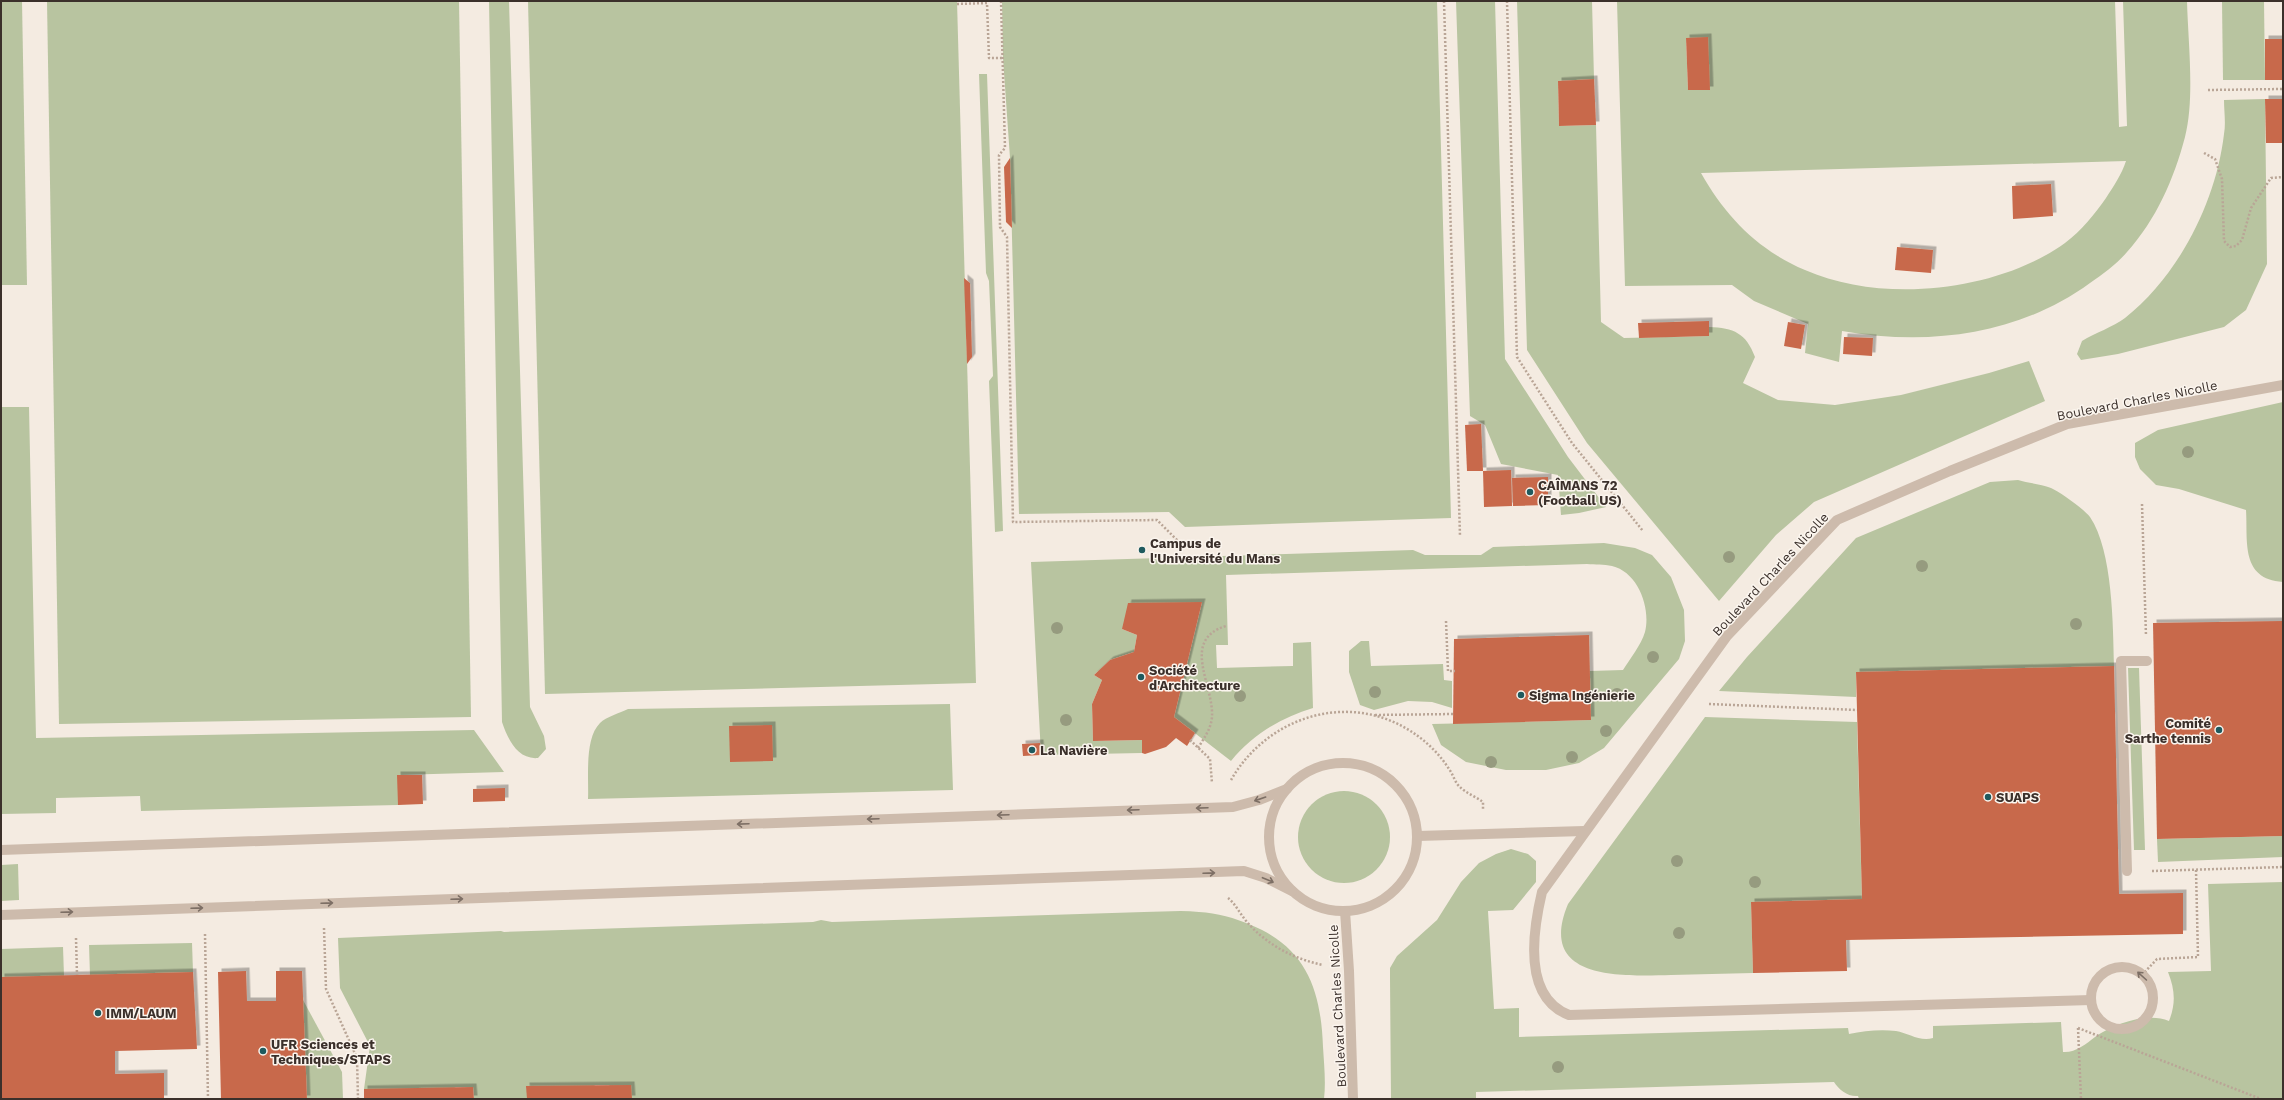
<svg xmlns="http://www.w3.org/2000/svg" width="2284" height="1100" viewBox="0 0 2284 1100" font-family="'Work Sans',sans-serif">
<defs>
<filter id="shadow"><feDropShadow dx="3.5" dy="-3.5" stdDeviation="0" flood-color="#0004"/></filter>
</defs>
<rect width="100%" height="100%" fill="#f4ebe1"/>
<!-- green -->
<g fill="#b8c4a0" fill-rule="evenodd">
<path d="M1 1H22L27 285H1Z"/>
<path d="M47 1H459L471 717 59 724Z"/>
<path d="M489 1H509L530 707 544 736 546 749 538 758C518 760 508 740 502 722Z"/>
<path d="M528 1H957L976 683 545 694Z"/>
<path d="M1002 1H1437L1451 518 1185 527 1169 512 1019 514 1010 158 1003 58Z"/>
<path d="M1456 1H1495L1505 359 1568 457 1606 507 1579 513 1561 515 1558 475 1501 464 1485 425 1470 416Z"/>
<path d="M1517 1H1592L1594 79 1558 81 1559 126 1596 125 1601 322 1624 338 1709 336V327C1734 328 1746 333 1755 357L1743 383 1778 400 1835 405 1901 395 1989 373 2029 361 2045 401 1814 502 1776 535 1719 601 1587 443 1527 350Z"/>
<path d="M1617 1H2115L2119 127 2127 126 2123 1H2187C2188 42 2195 98 2185 137 2174 179 2156 220 2127 252 2117 264 2103 274 2090 283 2017 336 1928 346 1842 331L1839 362 1805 353 1808 324 1754 301 1732 285 1625 286ZM1686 38 1710 89 1688 90ZM2126 161C2122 174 2113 187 2106 198 2095 214 2081 231 2065 243 1997 292 1882 304 1805 270 1758 250 1726 217 1701 173Z"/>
<path d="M2222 1H2264L2265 80H2223Z"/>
<path d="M979 74H987L1003 531 995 532 989 381 993 376 989 281 986 273Z"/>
<path d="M2265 99 2267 264 2246 310 2224 327 2118 354 2081 360 2077 354 2082 341C2095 333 2113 327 2125 318 2179 275 2216 202 2224 134 2226 123 2224 111 2224 100Z"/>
<path d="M2283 402V582C2240 579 2248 541 2246 510L2179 489 2156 485 2140 469 2135 457V443L2158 430Z"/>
<path d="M1 407H29L36 738 474 730 504 772 398 775V805L141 811 140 796 56 798V813L1 814Z"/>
<path d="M2018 480C2028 483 2041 484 2051 488 2060 492 2084 509 2090 517 2113 551 2113 626 2114 666L1856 672V697L1719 691 1747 657 1856 538 1990 482Z"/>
<path d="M1604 543 1635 548 1652 555 1671 577 1684 610 1685 641 1679 659 1604 748 1579 763 1546 770H1506L1466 762 1441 745 1432 724 1591 720 1590 671 1623 670C1630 659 1641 645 1645 632 1651 608 1638 572 1612 566 1604 564 1595 565 1587 564L1226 575 1228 645H1216L1217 668 1293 666V643L1311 642 1313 708C1281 718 1253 734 1231 761L1174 717 1202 602 1122 629 1137 635 1134 652 1110 660 1094 675 1102 680 1092 704 1093 741 1142 740V753L1041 755 1031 562 1413 550 1425 555H1481L1493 547Z"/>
<path d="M1361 641H1369L1371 666 1443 664 1444 680 1452 681V708L1432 702 1408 701 1374 710 1360 705 1349 672V651Z"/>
<path d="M2128 668H2139L2145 850H2134Z"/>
<path d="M950 704 953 790 588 799C589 779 584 739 600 723 606 717 620 713 628 709Z"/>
<path d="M1705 717 1857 722 1862 899 1751 902 1753 973C1725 974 1698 974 1671 975 1622 976 1536 981 1568 904Z"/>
<circle cx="1344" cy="837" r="46"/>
<path d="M2283 836V857L2158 862 2157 839Z"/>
<path d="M1511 849 1528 854 1536 861V882L1513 910 1488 911 1494 1009 1519 1008V1037L1848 1028 1849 1034C1864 1031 1880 1029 1896 1031 1908 1033 1920 1042 1933 1038V1026L2061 1022 2063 1052C2075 1053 2086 1044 2095 1037 2114 1024 2147 1012 2169 1021 2176 1003 2175 990 2168 972L2211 971 2208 884 2283 882V1099H1859L1858 1096C1848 1097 1839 1090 1834 1082L1476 1092V1099H1391L1390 978V968L1397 956 1437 920 1461 882 1479 863 1496 854Z"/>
<path d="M18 864 19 900 1 901V865Z"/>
<path d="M1144 912C1162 912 1181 910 1199 912 1217 913 1235 918 1251 925 1307 948 1321 991 1323 1047 1324 1064 1326 1082 1324 1099H632L617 1094 609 1085H595L593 1088 557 1099 527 1089V1099H474L473 1087H456L432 1099 364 1089 370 1046 340 988 338 938 501 931 504 932 813 922 821 920 832 922Z"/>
<path d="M192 943 193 972 90 975 89 945Z"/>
<path d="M63 947 64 976 1 977V949Z"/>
<path d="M303 1000 342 1072 343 1099H307Z"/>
</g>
<!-- building -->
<g fill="#c8694b" filter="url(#shadow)">
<path d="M1708 37 1710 90H1688L1686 38Z"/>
<rect x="2265" y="39" width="18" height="41"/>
<path d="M1594 79 1596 125 1559 126 1558 81Z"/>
<path d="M2265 99H2283V143H2266Z"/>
<path d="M1010 158 1012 228 1006 222 1004 167Z"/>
<path d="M2051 184 2053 216 2013 219 2012 186Z"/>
<path d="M1897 247 1933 250 1931 273 1895 270Z"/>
<path d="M964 278 970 283 972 357 967 364Z"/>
<path d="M1709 321V336L1639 338 1638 323Z"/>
<path d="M1788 322 1805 325 1801 349 1784 346Z"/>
<path d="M1844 337 1873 338 1872 356 1843 354Z"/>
<path d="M1481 424 1483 471H1467L1465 425Z"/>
<path d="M1511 470 1512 506 1484 507 1483 471Z"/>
<path d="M1548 477V505L1513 506 1512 478Z"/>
<path d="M1202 602 1174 717 1195 733 1187 746 1176 738 1166 747 1145 754 1142 753V740L1093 741 1092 704 1102 680 1094 675 1110 660 1134 652 1137 635 1122 629 1128 603Z"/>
<path d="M2283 621V836L2157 839 2153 623Z"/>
<path d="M1589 635 1591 720 1453 724 1454 639Z"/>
<path d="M2114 666 2119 894 2183 893V934L1846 940 1847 971 1753 973 1751 902 1862 899 1856 672Z"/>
<path d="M772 725 773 761 730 762 729 726Z"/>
<path d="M1040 743 1041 755 1023 756 1022 744Z"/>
<path d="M397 775H422L423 804 398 805Z"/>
<path d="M505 788V801L473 802V789Z"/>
<path d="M246 971 247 1001H276V971H302L307 1099H221L218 972Z"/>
<path d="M193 972 197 1049 115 1051V1074L164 1073V1099H1V977Z"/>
<path d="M631 1085 632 1099H527L526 1086Z"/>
<path d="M473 1087 474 1099H364V1089Z"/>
</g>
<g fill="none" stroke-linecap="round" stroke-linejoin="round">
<!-- path -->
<g stroke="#b9a596" stroke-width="2.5" stroke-dasharray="2 2" stroke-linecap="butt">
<path d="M1001 1 1005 148 999 155 1000 227 1007 237 1013 522 1157 520 1182 545"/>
<path d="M1444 1 1460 536"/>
<path d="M1507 1 1517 357 1572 443 1643 531"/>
<path d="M957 4 987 3 989 58H1003"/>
<path d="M2208 90 2283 89"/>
<path d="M2204 153 2215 159 2222 179 2224 241 2230 247 2236 246 2242 240 2251 208 2271 178 2283 177"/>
<path d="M2142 504 2146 636"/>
<path d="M1446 621 1448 671H1455"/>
<path d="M1709 704 1857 710"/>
<path d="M1375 715 1453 714"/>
<path d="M1190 740 1210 759 1212 783"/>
<path d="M1198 748C1204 738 1211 729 1212 717 1214 685 1180 640 1226 626"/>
<path d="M1231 780C1270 712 1359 688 1423 740 1433 748 1442 758 1449 769 1453 774 1455 783 1460 787 1466 793 1476 797 1483 802V809"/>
<path d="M2152 871 2283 867"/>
<path d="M1228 898C1235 903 1240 914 1247 922 1267 945 1294 959 1323 965"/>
<path d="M324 928 326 989 357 1058 358 1099"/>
<path d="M205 934 208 1099"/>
<path d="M76 938 77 975"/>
<path d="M2142 975 2157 959 2198 957 2196 870"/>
<path d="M2078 1028 2261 1099"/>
<path d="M2078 1028 2081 1099"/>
</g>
<!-- service -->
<g stroke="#cdbbac" stroke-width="10">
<path d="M1418 836 1584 831"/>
<circle cx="2122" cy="998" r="31"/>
<path d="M2091 1000 1569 1015C1522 997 1533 930 1542 892L1727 636 1837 520 1950 471 2067 424 2283 385"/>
</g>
<!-- pedestrian -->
<path stroke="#cdbbac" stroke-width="10" d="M2127 871 2121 661H2147"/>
<!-- minor -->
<g stroke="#cdbbac" stroke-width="10">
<circle cx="1343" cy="837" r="74"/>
<path d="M1 850 1233 807 1259 800 1287 789"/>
<path d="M1345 911 1349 971 1353 1099"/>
<path d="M1 915 1244 871 1266 878 1292 891"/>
</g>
</g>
<!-- trees -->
<g fill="#969b7f">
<circle cx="2188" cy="452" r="6"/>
<circle cx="1729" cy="557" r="6"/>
<circle cx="1922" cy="566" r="6"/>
<circle cx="2076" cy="624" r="6"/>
<circle cx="1057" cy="628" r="6"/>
<circle cx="1653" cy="657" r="6"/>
<circle cx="1375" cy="692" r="6"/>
<circle cx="1617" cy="694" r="6"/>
<circle cx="1240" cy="696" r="6"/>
<circle cx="1066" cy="720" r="6"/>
<circle cx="1606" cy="731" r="6"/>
<circle cx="1572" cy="757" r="6"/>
<circle cx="1491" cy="762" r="6"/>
<circle cx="1677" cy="861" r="6"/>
<circle cx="1755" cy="882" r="6"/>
<circle cx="1679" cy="933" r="6"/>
<circle cx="1558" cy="1067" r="6"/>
</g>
<!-- one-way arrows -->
<defs><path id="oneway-shaft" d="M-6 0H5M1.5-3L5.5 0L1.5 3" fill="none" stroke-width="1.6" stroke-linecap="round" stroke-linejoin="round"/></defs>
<g stroke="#7d6f65">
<use href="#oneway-shaft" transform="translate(1260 799) rotate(161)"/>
<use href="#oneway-shaft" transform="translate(1202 808) rotate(178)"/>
<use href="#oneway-shaft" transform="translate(1133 810) rotate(178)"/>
<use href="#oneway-shaft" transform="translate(1003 815) rotate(178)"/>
<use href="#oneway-shaft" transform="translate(873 819) rotate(178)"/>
<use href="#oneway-shaft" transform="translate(743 824) rotate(178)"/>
<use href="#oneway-shaft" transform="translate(1209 873) rotate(-2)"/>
<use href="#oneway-shaft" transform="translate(1268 880) rotate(23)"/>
<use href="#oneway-shaft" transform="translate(457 899) rotate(-2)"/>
<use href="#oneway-shaft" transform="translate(327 903) rotate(-2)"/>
<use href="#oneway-shaft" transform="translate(197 908) rotate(-2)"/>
<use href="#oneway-shaft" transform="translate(67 912) rotate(-2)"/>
<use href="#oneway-shaft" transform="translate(2142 976) rotate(-138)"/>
</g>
<!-- markers -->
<g fill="#1f5a5e" stroke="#fbf5ee" stroke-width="1.5">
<circle cx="1530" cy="492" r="4"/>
<circle cx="1142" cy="550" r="4"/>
<circle cx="1141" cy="677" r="4"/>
<circle cx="1521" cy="695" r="4"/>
<circle cx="2219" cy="730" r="4"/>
<circle cx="1032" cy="750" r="4"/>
<circle cx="1988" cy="797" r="4"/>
<circle cx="98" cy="1013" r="4"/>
<circle cx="263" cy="1051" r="4"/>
</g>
<g text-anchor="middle" stroke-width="3" stroke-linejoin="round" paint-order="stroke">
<!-- street labels -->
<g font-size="13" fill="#3b302b" stroke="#fbf5ee">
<text transform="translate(2137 400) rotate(-11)" y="5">Boulevard Charles Nicolle</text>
<text transform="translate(1770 574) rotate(-47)" y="5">Boulevard Charles Nicolle</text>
<text transform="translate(1337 1006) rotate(-93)" y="5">Boulevard Charles Nicolle</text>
</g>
<!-- poi labels -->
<g font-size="13" font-weight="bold" fill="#3b302b" stroke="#fbf5ee" text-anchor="start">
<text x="1538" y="490">CAÎMANS 72<tspan x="1538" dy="15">(Football US)</tspan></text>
<text x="1150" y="548">Campus de<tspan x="1150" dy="15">l'Université du Mans</tspan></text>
<text x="1149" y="675">Société<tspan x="1149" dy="15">d'Architecture</tspan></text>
<text x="1529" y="700">Sigma Ingénierie</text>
<text x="2211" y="728" text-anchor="end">Comité<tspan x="2211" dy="15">Sarthe tennis</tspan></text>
<text x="1040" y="755">La Navière</text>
<text x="1996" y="802">SUAPS</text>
<text x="106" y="1018">IMM/LAUM</text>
<text x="271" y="1049">UFR Sciences et<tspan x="271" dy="15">Techniques/STAPS</tspan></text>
</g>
</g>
<!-- border -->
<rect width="2284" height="1100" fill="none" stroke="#3b302b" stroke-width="4"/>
</svg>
